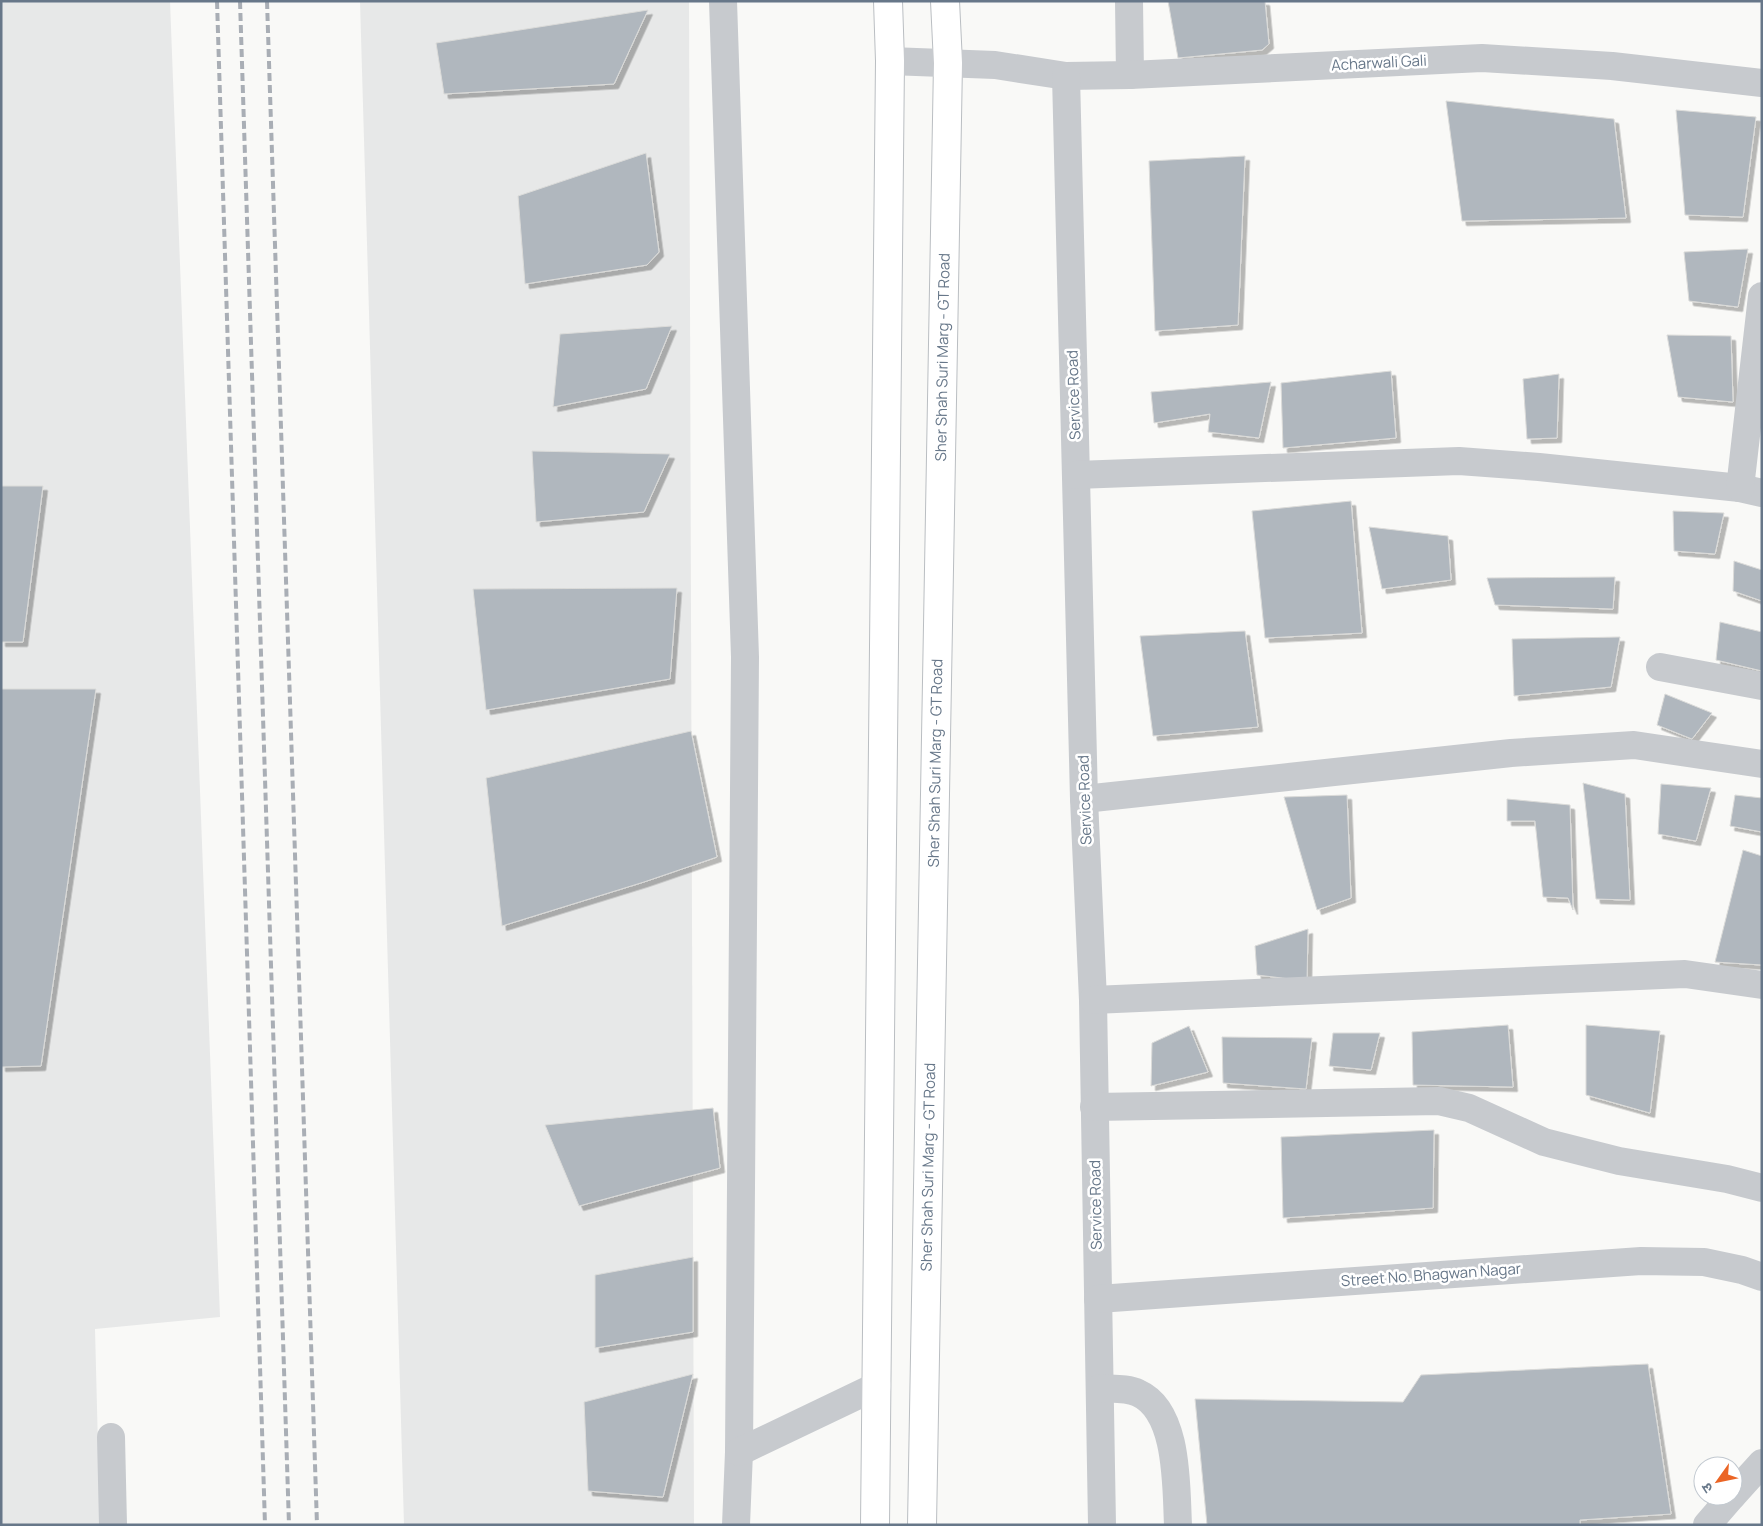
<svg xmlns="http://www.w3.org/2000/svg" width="1763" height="1526" viewBox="0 0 1763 1526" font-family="Manrope,'Noto Sans Devanagari',sans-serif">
<defs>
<filter id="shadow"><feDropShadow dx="4.5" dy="4.5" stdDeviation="0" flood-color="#0004"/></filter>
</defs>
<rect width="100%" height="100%" fill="#f9f9f7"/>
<!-- built -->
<g fill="#e7e8e8">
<path d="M1 1H170L220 1317 95 1329 100 1525H1Z"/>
<path d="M360 1H689L694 1525H404Z"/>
</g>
<!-- building -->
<g fill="#b0b7be" stroke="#dbdbd9" filter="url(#shadow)">
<path d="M1168 1H1265L1269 44 1262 50 1178 58Z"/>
<path d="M648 10 614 84 444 94 436 43Z"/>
<path d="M1446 101 1614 119 1626 218 1462 221Z"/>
<path d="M1676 110 1756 117 1743 217 1685 215Z"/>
<path d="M646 153 659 252 647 265 525 284 518 196Z"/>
<path d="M1245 156 1238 325 1155 331 1149 161Z"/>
<path d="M1748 249 1738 307 1689 301 1684 252Z"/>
<path d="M672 326 646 389 553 407 560 334Z"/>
<path d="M1667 335 1731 336 1733 402 1678 397Z"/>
<path d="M1391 371 1396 438 1283 448 1281 383Z"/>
<path d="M1559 374 1557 438 1527 439 1523 379Z"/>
<path d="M1271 382 1259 438 1208 432 1210 414 1154 423 1151 392Z"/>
<path d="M532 451 670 454 644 512 536 522Z"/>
<path d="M1 486H43L23 642H1Z"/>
<path d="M1351 501 1362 633 1265 638 1252 511Z"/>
<path d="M1673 511 1724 513 1715 554 1674 551Z"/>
<path d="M1369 527 1448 536 1451 580 1382 589Z"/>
<path d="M1734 561 1762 570V601L1733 591Z"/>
<path d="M1615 577 1613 609 1495 605 1487 578Z"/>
<path d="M677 588 670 679 486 710 473 589Z"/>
<path d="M1720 622 1762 632V671L1716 660Z"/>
<path d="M1245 631 1258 727 1153 736 1140 636Z"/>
<path d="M1620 637 1611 687 1514 696 1512 639Z"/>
<path d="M1 689H96L41 1066 1 1067Z"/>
<path d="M1665 694 1712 713 1692 739 1657 725Z"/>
<path d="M691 731 717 857 644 882 502 926 486 778Z"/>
<path d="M1583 783 1625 794 1630 900 1596 899Z"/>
<path d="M1661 784 1711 788 1696 841 1658 834Z"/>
<path d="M1347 795 1351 898 1317 910 1284 797Z"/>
<path d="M1735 795 1762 798V832L1730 826Z"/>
<path d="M1507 799 1570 805 1573 910 1568 898 1543 897 1535 821H1507Z"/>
<path d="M1743 850 1762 856V965L1715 962Z"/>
<path d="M1308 929 1307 981 1257 975 1255 946Z"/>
<path d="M1508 1025 1513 1087 1413 1085 1412 1032Z"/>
<path d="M1586 1025 1660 1031 1650 1113 1586 1095Z"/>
<path d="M1189 1026 1208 1072 1151 1086 1152 1043Z"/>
<path d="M1333 1033H1380L1371 1070 1329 1066Z"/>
<path d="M1222 1037 1312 1038 1306 1089 1223 1083Z"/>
<path d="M713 1108 720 1168 579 1206 545 1125Z"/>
<path d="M1434 1130 1433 1208 1283 1218 1281 1137Z"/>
<path d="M693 1257V1332L595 1348V1275Z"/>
<path d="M1648 1364 1671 1514 1580 1520V1525H1207L1195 1399 1403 1402 1421 1375Z"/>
<path d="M693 1374 663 1497 588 1491 584 1402Z"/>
</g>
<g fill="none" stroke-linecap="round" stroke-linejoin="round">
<!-- major casing -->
<g stroke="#babec2" stroke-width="30">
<g id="major">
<path d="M875 1525 890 61 888 1"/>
<path id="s1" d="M922 1525 948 63 945 1"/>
</g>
</g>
<!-- minor -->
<g stroke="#c7cace" stroke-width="28">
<path d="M723 1 745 657 739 1452 736 1525"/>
<path d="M1129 1 1130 75"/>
<path d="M890 61 995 65 1066 76 1130 75 1482 58 1612 66 1762 83"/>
<path d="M1066 76 1084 799 1093 1000 1102 1525"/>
<path d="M1076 475 1459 461 1539 467 1740 488 1762 493"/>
<path d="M1740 488 1762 296"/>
<path d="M1660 667 1762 686"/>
<path d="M1084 799 1511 753 1634 745 1762 764"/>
<path d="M1093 1000 1685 974 1762 985"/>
<path d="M1094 1107 1439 1101 1469 1108 1544 1142 1619 1161 1727 1179 1762 1188"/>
<path d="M1098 1299 1641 1261 1704 1262 1742 1270 1762 1277"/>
<path d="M1100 1388C1111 1389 1128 1388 1138 1393 1179 1411 1176 1487 1178 1525"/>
<path d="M111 1437 113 1525"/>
<path d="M739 1452 877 1386"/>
<path d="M1733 1495 1762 1463"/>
<path d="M1707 1525 1732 1496"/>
</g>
<!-- major -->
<use href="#major" stroke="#fff" stroke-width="28"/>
<!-- rail -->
<g stroke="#a9aeb5" stroke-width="4" stroke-dasharray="8 4" stroke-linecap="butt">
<path d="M217 1 265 1525"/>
<path d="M240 1 289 1525"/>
<path d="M267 1 317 1525"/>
</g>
</g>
<g text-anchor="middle" stroke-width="5" stroke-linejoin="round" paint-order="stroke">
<!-- street labels -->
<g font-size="15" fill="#677789" stroke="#fff">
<text transform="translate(1379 63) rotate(-3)" y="5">Acharwali Gali</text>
<text dy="5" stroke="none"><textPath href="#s1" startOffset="1168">Sher Shah Suri Marg - GT Road</textPath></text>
<text transform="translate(1074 395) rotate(-92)" y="5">Service Road</text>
<text dy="5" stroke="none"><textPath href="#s1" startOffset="762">Sher Shah Suri Marg - GT Road</textPath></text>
<text transform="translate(1085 800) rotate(-92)" y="5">Service Road</text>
<text dy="5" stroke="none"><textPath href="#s1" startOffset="358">Sher Shah Suri Marg - GT Road</textPath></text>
<text transform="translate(1096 1205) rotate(-91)" y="5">Service Road</text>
<text transform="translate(1431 1275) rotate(-4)" y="5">Street No. Bhagwan Nagar</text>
</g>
</g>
<!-- border -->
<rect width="1763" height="1526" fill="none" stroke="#677789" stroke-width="5"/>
<!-- north arrow -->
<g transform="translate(1718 1481) rotate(237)"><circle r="24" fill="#ffffff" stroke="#c2c9d0"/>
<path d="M0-4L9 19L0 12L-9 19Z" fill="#eb6525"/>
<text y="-8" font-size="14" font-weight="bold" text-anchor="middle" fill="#677789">उ</text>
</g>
</svg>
